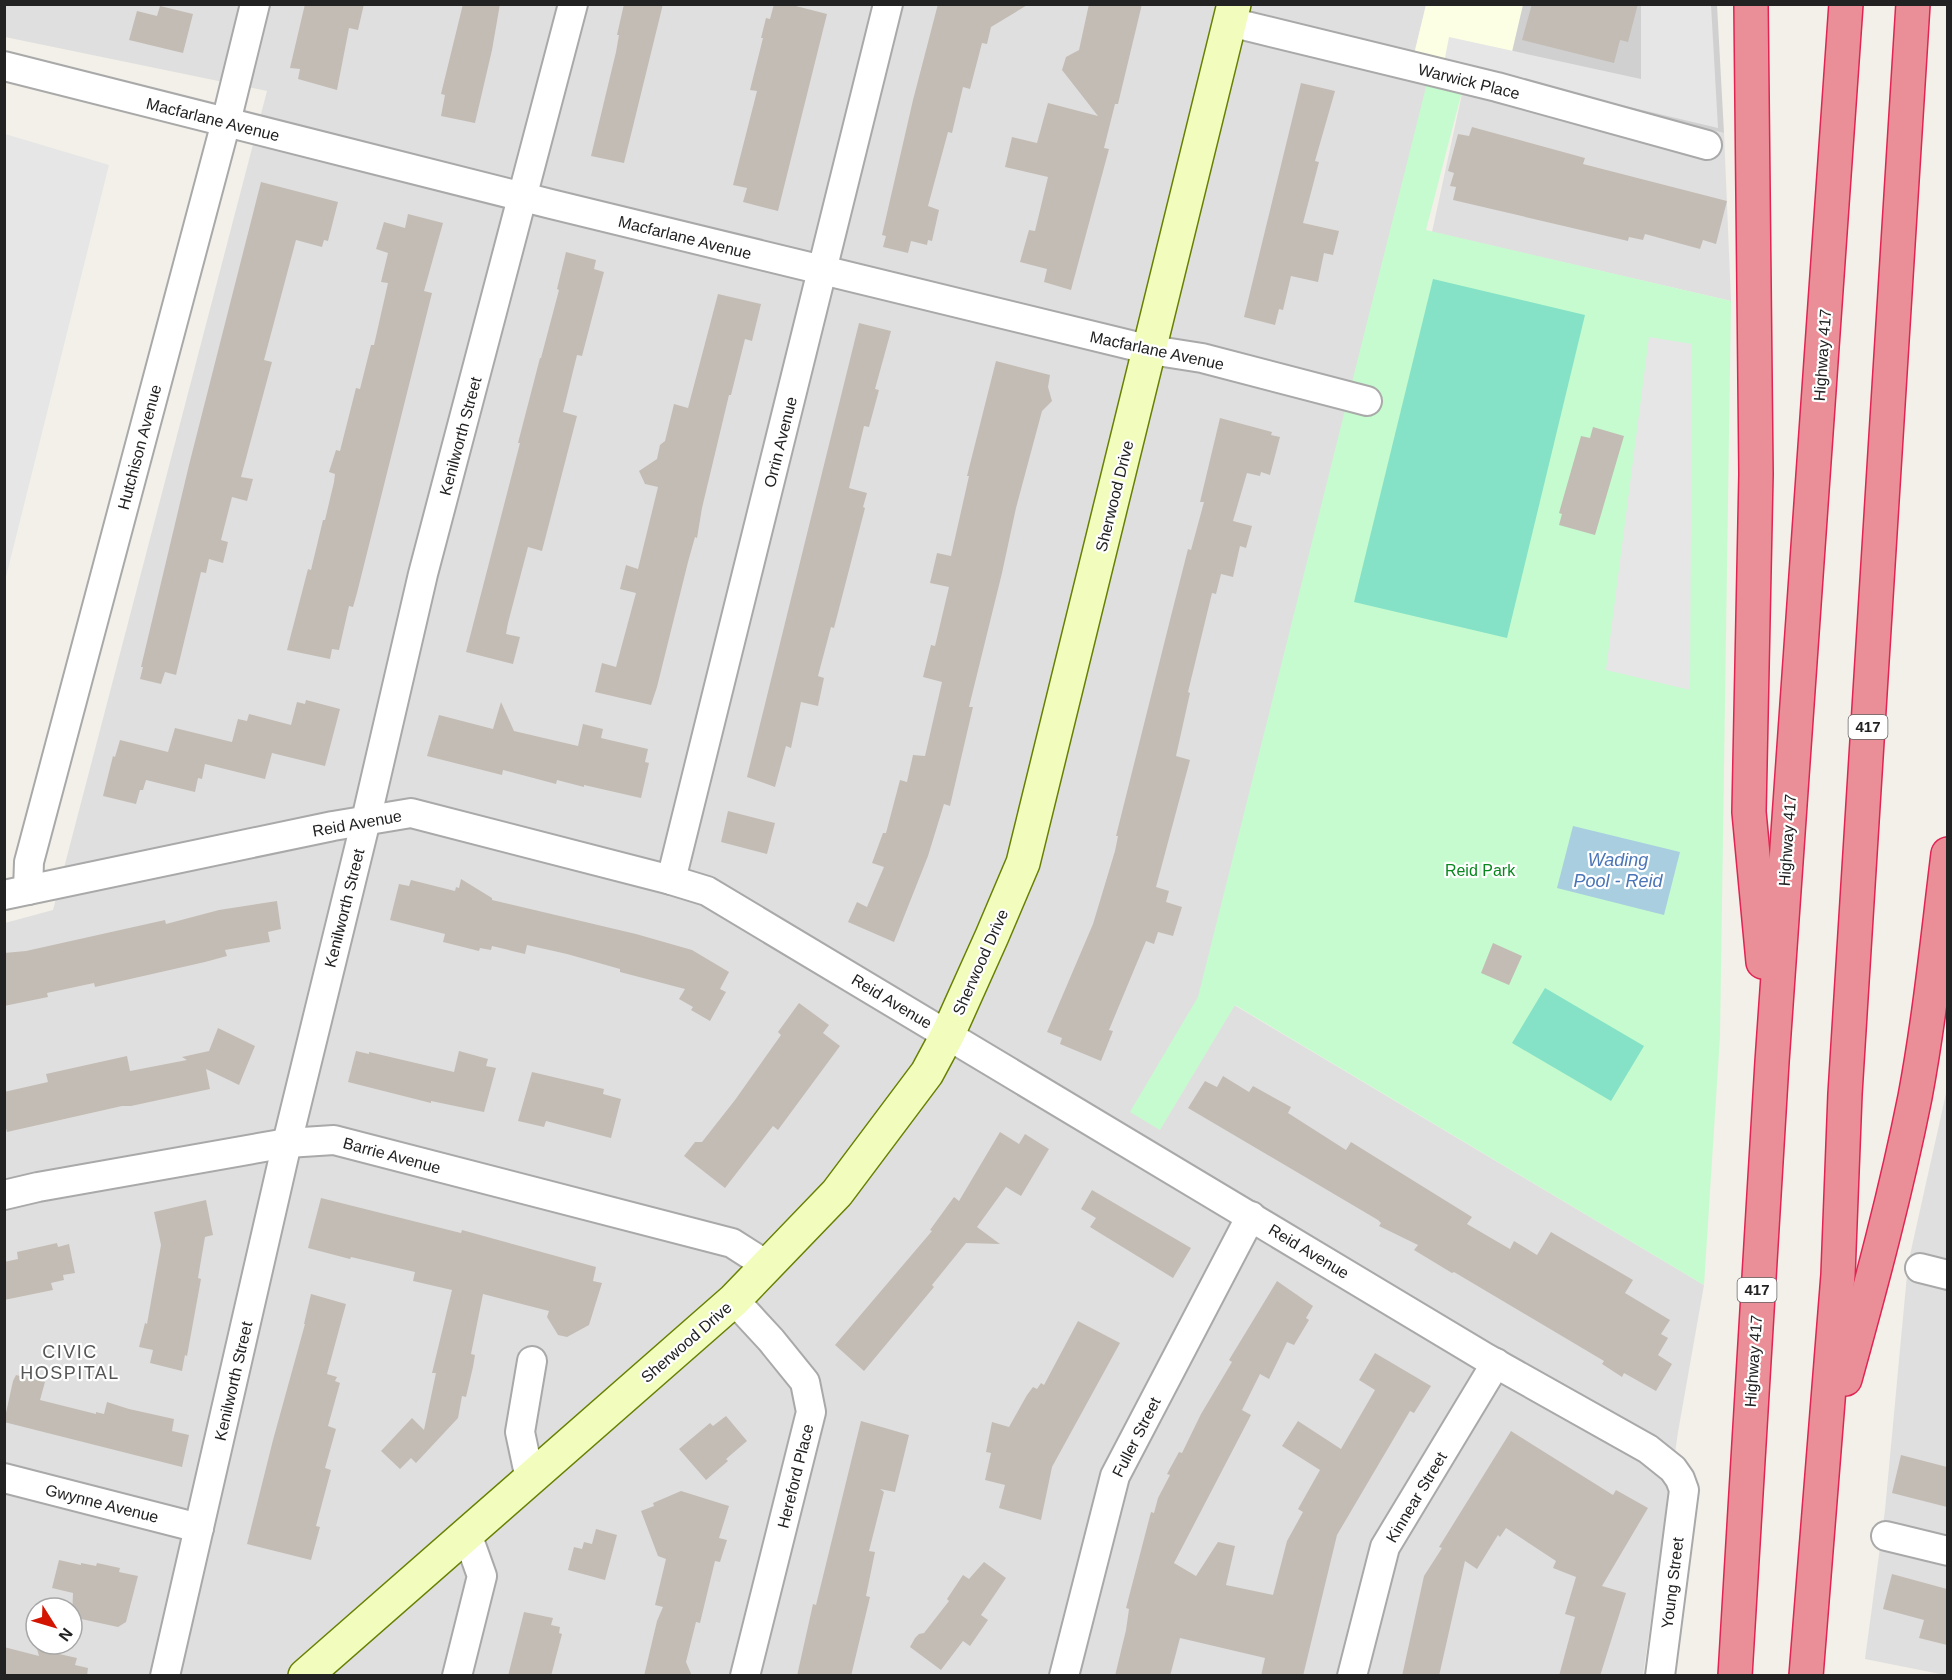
<svg xmlns="http://www.w3.org/2000/svg" width="1952" height="1680" viewBox="0 0 1952 1680" font-family="Helvetica,sans-serif">
<rect width="100%" height="100%" fill="#f2f0e8"/>
<!-- residential -->
<g fill="#e0dfdf" fill-rule="evenodd">
<path d="M5 5H1426L1413 58 1724 133 1731 301 1432 232 1465 80 1431 72 1234 1005 1704 1285 1678 1432 1643 1675 5 1676V923L53 910 267 91 5 37ZM36 1608H72V1644H36Z"/>
<path d="M1947 1089V1675H1945L1865 1659 1885 1510 1908 1264Z"/>
</g>
<!-- education -->
<path fill="#fcffe4" d="M1426 5H1523L1505 82 1413 59Z"/>
<!-- religious -->
<path fill="#d0d0d0" d="M1523 5H1717L1724 133 1505 82Z"/>
<!-- park -->
<path fill="#c6fbcf" d="M1430 71 1465 80 1426 230 1731 301 1720 1036 1704 1285 1235 1005 1160 1130 1130 1112 1198 997Z"/>
<!-- pitch -->
<g fill="#85e2c7">
<path d="M1433 279 1585 315 1507 638 1354 602Z"/>
<path d="M1545 988 1644 1046 1611 1101 1512 1043Z"/>
</g>
<!-- parking -->
<g fill="#e6e6e6">
<path d="M1641 5H1711L1718 128 1444 63 1449 37 1641 79Z"/>
<path d="M5 134 109 165 5 581 4 134Z"/>
<path d="M1649 337 1692 344 1690 690 1606 670Z"/>
</g>
<!-- water -->
<path fill="#a8cee0" d="M1573 826 1680 852 1664 915 1557 888Z"/>
<!-- building -->
<g fill="#c3bcb4">
<path d="M305 4H364L358 30 349 28 337 90 298 79 300 69 290 68Z"/>
<path d="M463 4H500L492 50 475 123 441 116 445 95 441 94Z"/>
<path d="M624 4H663L624 163 591 156 616 52 619 35H617Z"/>
<path d="M774 4H788L827 14 778 211 743 202 747 188 733 185 757 91 750 90 763 38H761L766 18 770 19Z"/>
<path d="M938 4H1029L991 27 987 44 982 43 970 89 963 87 952 133 948 132 928 206 939 210 932 241 928 240 927 245 911 241 908 253 883 247 886 236 882 235 913 100Z"/>
<path d="M1089 4H1142L1118 104H1115L1104 148 1109 149 1071 290 1044 282 1047 269 1020 262 1029 230 1035 231 1048 177 1005 167 1012 137 1037 143 1048 103 1098 116 1062 70 1066 57 1079 50Z"/>
<path d="M1532 4H1638L1628 42 1620 40 1614 63 1522 40Z"/>
<path d="M160 6 193 14 183 53 129 40 137 11 157 16Z"/>
<path d="M1301 83 1335 91 1315 161 1319 162 1303 223 1339 231 1333 255 1324 253 1318 282 1291 276 1283 310 1279 309 1275 325 1244 317Z"/>
<path d="M1472 127 1585 158 1583 164 1727 201 1716 244 1703 240 1700 249 1645 234 1643 240 1629 237 1628 241 1453 200 1456 187 1450 186 1454 173 1448 171 1458 134 1469 136Z"/>
<path d="M261 182 338 202 328 241 324 240 322 247 296 240 264 360 272 362 241 477 253 479 247 501 232 497 221 540 228 542 223 563 209 559 206 573 201 572 176 675 165 672 161 684 140 679 143 667H141L189 465Z"/>
<path d="M408 214 443 223 424 291 432 293 357 593 353 607 349 606 339 650 332 649 330 659 287 650 308 569 311 570 323 520H325L334 482 335 474 329 472 336 450 340 451 356 388 360 389 371 345H374L388 283 381 282 388 253 376 249 384 222 405 228Z"/>
<path d="M566 252 596 260 594 269 604 272 582 356 577 355 563 412 577 416 542 551 528 547 508 623 506 634 520 637 513 664 466 652 520 443H518L540 358H541L559 290 557 289Z"/>
<path d="M718 294 761 304 752 341 745 339 731 395H729L702 508 697 538 695 537 688 562 657 687 651 705 595 692 602 663 616 667 636 593 620 589 626 565 638 569 658 487 645 484 639 471 657 459 660 445 665 441 674 404 688 408Z"/>
<path d="M859 323 891 331 875 389 879 390 869 427 864 426 849 488 867 493 863 507 865 508 834 628 831 627 818 676 824 678 818 706 801 702 791 748 786 746 775 787 747 777Z"/>
<path d="M996 361 1050 375 1048 387 1052 401 1042 411 1016 508 1002 573 969 707H973L950 806 944 804 928 856 894 942 848 922 857 902 867 907 884 867 872 863 883 833H886L900 780 907 782 913 755 925 756 942 682 923 677 931 645 935 646 949 587 930 583 937 553 951 556 969 476H967Z"/>
<path d="M1220 418 1272 432 1271 435 1280 437 1270 475 1261 472 1260 476 1247 473 1233 521 1252 526 1246 548 1240 546 1233 577 1221 574 1216 594 1212 593 1188 692 1190 693 1176 756 1190 760 1156 887 1169 891 1166 902 1182 907 1173 936 1158 932 1154 944 1146 941 1109 1030 1113 1031 1101 1061 1060 1044 1062 1038 1047 1032 1093 924 1115 851 1118 836H1116L1171 616 1188 549 1191 550 1204 502H1200Z"/>
<path d="M1593 427 1624 436 1595 535 1559 525 1562 514 1559 513 1581 436 1590 438Z"/>
<path d="M306 700 340 709 325 766 272 753 265 779 205 764 202 779 198 778 195 792 146 780 143 790H140L136 804 103 796 113 756 115 757 120 740 168 752 175 728 232 742 238 719 247 721 249 714 291 725 297 702 305 704Z"/>
<path d="M501 702 514 731 578 746 583 724 603 729 601 738 648 749 645 762 649 763 641 798 584 785V787L557 780 556 784 503 770 502 775 427 756 439 715 493 729Z"/>
<path d="M728 811 775 823 767 854 721 842Z"/>
<path d="M461 879 492 898V900L636 934 692 950 729 972 720 989 726 992 710 1021 691 1010 693 1007 679 999 685 989 620 972V969L567 954 527 945 525 954 492 946 491 950 480 948 479 951 443 942 445 934 390 920 399 884 409 886 411 880 455 891 456 887 459 888Z"/>
<path d="M277 901 281 929 268 932 270 942 225 950 227 956 205 962 95 987 94 983 47 993 48 997 4 1006V953L26 951 165 920 166 924 219 910Z"/>
<path d="M1493 943 1522 956 1509 985 1481 973Z"/>
<path d="M799 1003 829 1025 823 1033 840 1046 778 1130 773 1126 725 1188 684 1156 695 1142H702L735 1100 781 1035 778 1032Z"/>
<path d="M218 1028 255 1046 239 1085 206 1069 210 1089 131 1106H122L7 1132 4 1121V1092L48 1082 46 1074 127 1056 130 1071 187 1060 182 1057 209 1051Z"/>
<path d="M356 1051 369 1054V1052L454 1072 459 1051 488 1059 486 1066 496 1068 484 1112 431 1101V1103L348 1082Z"/>
<path d="M532 1072 604 1089 603 1094 621 1099 611 1138 546 1121 544 1127 518 1121Z"/>
<path d="M1223 1076 1249 1092 1253 1086 1291 1107 1288 1113 1346 1150 1351 1142 1472 1217 1467 1224 1510 1249 1514 1241 1537 1255 1551 1232 1633 1280 1625 1293 1670 1320 1661 1334 1668 1338 1658 1355 1672 1364 1656 1391 1624 1373 1622 1377 1602 1364 1604 1361 1454 1272 1452 1273 1414 1250 1418 1245 1379 1226 1381 1223 1378 1220 1188 1108 1205 1081 1217 1087Z"/>
<path d="M1000 1132 1019 1144 1025 1134 1049 1149 1021 1196 1006 1187 977 1227 1000 1244 966 1243 932 1285 934 1287 864 1371 835 1345 932 1231 930 1230 954 1197 959 1201Z"/>
<path d="M1092 1190 1191 1248 1173 1278 1090 1227 1096 1218 1081 1209Z"/>
<path d="M321 1198 461 1233 462 1230 596 1267 593 1281 602 1283 589 1325 567 1337 558 1335 547 1317 549 1311 483 1294 471 1354 475 1355 473 1367 466 1397 462 1396 458 1418 416 1463 411 1458 400 1469 381 1451 412 1418 424 1430 436 1373H432L452 1290 413 1281 415 1272 351 1257 350 1259 308 1248Z"/>
<path d="M206 1200 213 1235 205 1237 198 1278 201 1279 187 1356 185 1355 182 1371 150 1363 153 1350 139 1347 145 1323 147 1324 161 1245 154 1212Z"/>
<path d="M57 1243 58 1247 69 1244 75 1273 63 1275 64 1280 51 1283 53 1290 4 1300V1262L18 1259 17 1252Z"/>
<path d="M1277 1281 1313 1306 1306 1318 1309 1320 1294 1345 1287 1342 1269 1379 1260 1374 1242 1410 1251 1415 1174 1563 1196 1576 1218 1542 1235 1546 1226 1585 1273 1595 1287 1541 1303 1512 1298 1509 1320 1470 1282 1446 1298 1421 1341 1449 1375 1390 1359 1380 1375 1353 1431 1386 1414 1413 1410 1411 1337 1535 1303 1676H1261L1265 1658 1180 1638 1170 1676H1115L1126 1630 1129 1609 1126 1608 1151 1512 1154 1513 1158 1498 1170 1475 1167 1474 1179 1452 1182 1453 1201 1414 1232 1362 1229 1360Z"/>
<path d="M311 1294 346 1304 327 1374 337 1377 335 1381 340 1383 328 1426 336 1429 325 1468 331 1470 316 1526 320 1527 311 1560 247 1544 273 1440 305 1324H304Z"/>
<path d="M1078 1321 1120 1343 1052 1467 1041 1520 999 1508 1005 1485 985 1480 991 1453 986 1452 992 1422 1009 1427 1027 1395 1033 1387 1037 1389 1041 1383 1044 1385Z"/>
<path d="M16 1375 45 1382 40 1400 96 1414V1412L104 1414 107 1402 129 1409 174 1419 172 1431 189 1435 182 1467 4 1422 13 1381Z"/>
<path d="M726 1416 747 1441 726 1459 728 1461 706 1480 679 1449 710 1423 713 1426Z"/>
<path d="M861 1421 909 1435 895 1492 880 1489 884 1492 869 1551 875 1552 866 1596 870 1597 851 1676H797L813 1604 816 1605Z"/>
<path d="M1511 1431 1613 1495 1616 1490 1648 1508 1602 1586 1626 1593 1600 1676H1559L1575 1617 1565 1614 1576 1577 1553 1568 1556 1561 1506 1528 1500 1537 1498 1535 1477 1569 1465 1561 1439 1676H1402L1424 1576 1442 1548 1439 1547Z"/>
<path d="M1901 1455 1947 1467V1507L1892 1493Z"/>
<path d="M681 1491 729 1506 719 1538 727 1540 720 1562 715 1561 700 1623 696 1622 686 1662 692 1676H644L657 1621 663 1607 655 1605 666 1559 658 1556 641 1511 654 1506 653 1503Z"/>
<path d="M596 1529 617 1535 605 1580 568 1570 574 1547 582 1549 584 1542 592 1544Z"/>
<path d="M59 1560 81 1565V1563L96 1566 97 1563 120 1568 119 1572 138 1576 126 1622 118 1627 72 1617 73 1593 52 1588Z"/>
<path d="M984 1562 1006 1578 981 1615 988 1620 970 1646 963 1641 941 1670 910 1647 915 1638 919 1634 924 1633 949 1601 947 1599 963 1575 969 1579Z"/>
<path d="M1892 1574 1947 1589V1645L1919 1638 1924 1620 1883 1609Z"/>
<path d="M524 1612 553 1618 551 1625 560 1627 559 1633 562 1634 551 1676H508Z"/>
<path d="M4 1647 39 1656 37 1649 77 1658 75 1665 88 1668 87 1676H4Z"/>
</g>
<g fill="none" stroke-linecap="round" stroke-linejoin="round">
<!-- street casing -->
<g stroke="#a9a9a9" stroke-width="32">
<g id="street">
<path d="M1230 22 1497 87 1707 145"/>
<path d="M4 66 551 204 1151 350 1202 358 1367 401"/>
<path d="M671 880 888 4"/>
<path d="M28 890 29 862 226 122 255 4"/>
<path d="M4 895 333 826 411 813 671 880 707 891 1486 1358 1648 1449 1673 1469 1680 1479 1684 1490 1660 1676"/>
<path d="M4 1195 38 1187 287 1143 334 1140 732 1243 768 1266"/>
<path d="M1920 1268 1948 1275"/>
<path d="M734 1300 771 1340 805 1382 811 1412 745 1676"/>
<path d="M4 1478 199 1528"/>
<path d="M530 1479 520 1432 532 1361"/>
<path d="M1886 1536 1948 1551"/>
<path d="M165 1676 287 1143 366 820 423 574 573 4"/>
<path d="M457 1676 482 1576 467 1534"/>
<path d="M1064 1676 1115 1476 1251 1216"/>
<path d="M1352 1676 1385 1547 1496 1363"/>
</g>
</g>
<!-- secondary casing -->
<g stroke="#668002" stroke-width="36">
<path id="secondary" d="M305 1676 734 1300 837 1193 927 1073 948 1034 992 936 1023 863 1234 4"/>
</g>
<!-- highway casing -->
<g stroke="#e12453" stroke-width="36">
<g id="highway">
<path d="M1751 4 1756 474 1749 812 1763 962"/>
<path d="M1845 1379C1871 1285 1896 1192 1915 1097 1930 1017 1938 935 1948 854"/>
<path d="M1735 1676 1772 1062 1846 4"/>
<path d="M1806 1676 1838 1275 1845 1094 1913 4"/>
</g>
</g>
<!-- street -->
<use href="#street" stroke="#fff" stroke-width="28"/>
<!-- secondary -->
<use href="#secondary" stroke="#f2fcbd" stroke-width="33"/>
<!-- highway -->
<use href="#highway" stroke="#ea8f97" stroke-width="33"/>
</g>
<g text-anchor="middle" stroke-width="4.5" stroke-linejoin="round" paint-order="stroke">
<!-- shield labels -->
<g fill="#fff" stroke="#646464" stroke-width="1.5">
<rect x="1848.5" y="715" width="39" height="24" rx="4.5"/>
<rect x="1737.5" y="1278" width="39" height="24" rx="4.5"/>
</g>
<g font-size="15" font-weight="bold" fill="#222">
<text x="1868" y="732">417</text>
<text x="1757" y="1295">417</text>
</g>
<!-- street labels -->
<g font-size="16" fill="#222" stroke="#fff">
<text transform="translate(1469 81) rotate(14)" y="6">Warwick Place</text>
<text transform="translate(213 119) rotate(14)" y="6">Macfarlane Avenue</text>
<text transform="translate(685 237) rotate(14)" y="6">Macfarlane Avenue</text>
<text transform="translate(1157 350) rotate(12)" y="6">Macfarlane Avenue</text>
<text transform="translate(1822 355) rotate(-86)" y="6">Highway 417</text>
<text transform="translate(460 436) rotate(-75)" y="6">Kenilworth Street</text>
<text transform="translate(780 442) rotate(-76)" y="6">Orrin Avenue</text>
<text transform="translate(139 447) rotate(-75)" y="6">Hutchison Avenue</text>
<text transform="translate(1114 496) rotate(-76)" y="6">Sherwood Drive</text>
<text transform="translate(357 823) rotate(-10)" y="6">Reid Avenue</text>
<text transform="translate(1787 840) rotate(-86)" y="6">Highway 417</text>
<text transform="translate(344 908) rotate(-76)" y="6">Kenilworth Street</text>
<text transform="translate(980 962) rotate(-66)" y="6">Sherwood Drive</text>
<text transform="translate(892 1001) rotate(31)" y="6">Reid Avenue</text>
<text transform="translate(392 1155) rotate(15)" y="6">Barrie Avenue</text>
<text transform="translate(1309 1251) rotate(31)" y="6">Reid Avenue</text>
<text transform="translate(686 1342) rotate(-41)" y="6">Sherwood Drive</text>
<text transform="translate(1753 1361) rotate(-86)" y="6">Highway 417</text>
<text transform="translate(233 1381) rotate(-77)" y="6">Kenilworth Street</text>
<text transform="translate(1136 1437) rotate(-63)" y="6">Fuller Street</text>
<text transform="translate(795 1476) rotate(-76)" y="6">Hereford Place</text>
<text transform="translate(1416 1497) rotate(-59)" y="6">Kinnear Street</text>
<text transform="translate(102 1503) rotate(14)" y="6">Gwynne Avenue</text>
<text transform="translate(1672 1583) rotate(-83)" y="6">Young Street</text>
</g>
<!-- park labels -->
<g font-size="16" fill="#09871f" stroke="#fff">
<text x="1480" y="876">Reid Park</text>
</g>
<!-- water labels -->
<g font-size="18" font-style="italic" fill="#4a75b6" stroke="#fff">
<text x="1618" y="866">Wading<tspan x="1618" dy="21">Pool - Reid</tspan></text>
</g>
<!-- neighbourhood labels -->
<g font-size="18" letter-spacing="1.5" fill="#555" stroke="#fff">
<text x="70" y="1358">CIVIC<tspan x="70" dy="21">HOSPITAL</tspan></text>
</g>
</g>
<!-- border -->
<rect width="1952" height="1680" fill="none" stroke="#222222" stroke-width="12"/>
<!-- north arrow -->
<g transform="translate(54 1626) rotate(127)"><circle r="28" fill="#ffffff" stroke="#a7a7a7" stroke-width="1.5"/>
<path d="M0-4.5L10 22L0 15L-10 22Z" fill="#d31400"/>
<text y="-9" font-size="16" font-weight="bold" text-anchor="middle" fill="#222222">N</text>
</g>
</svg>
